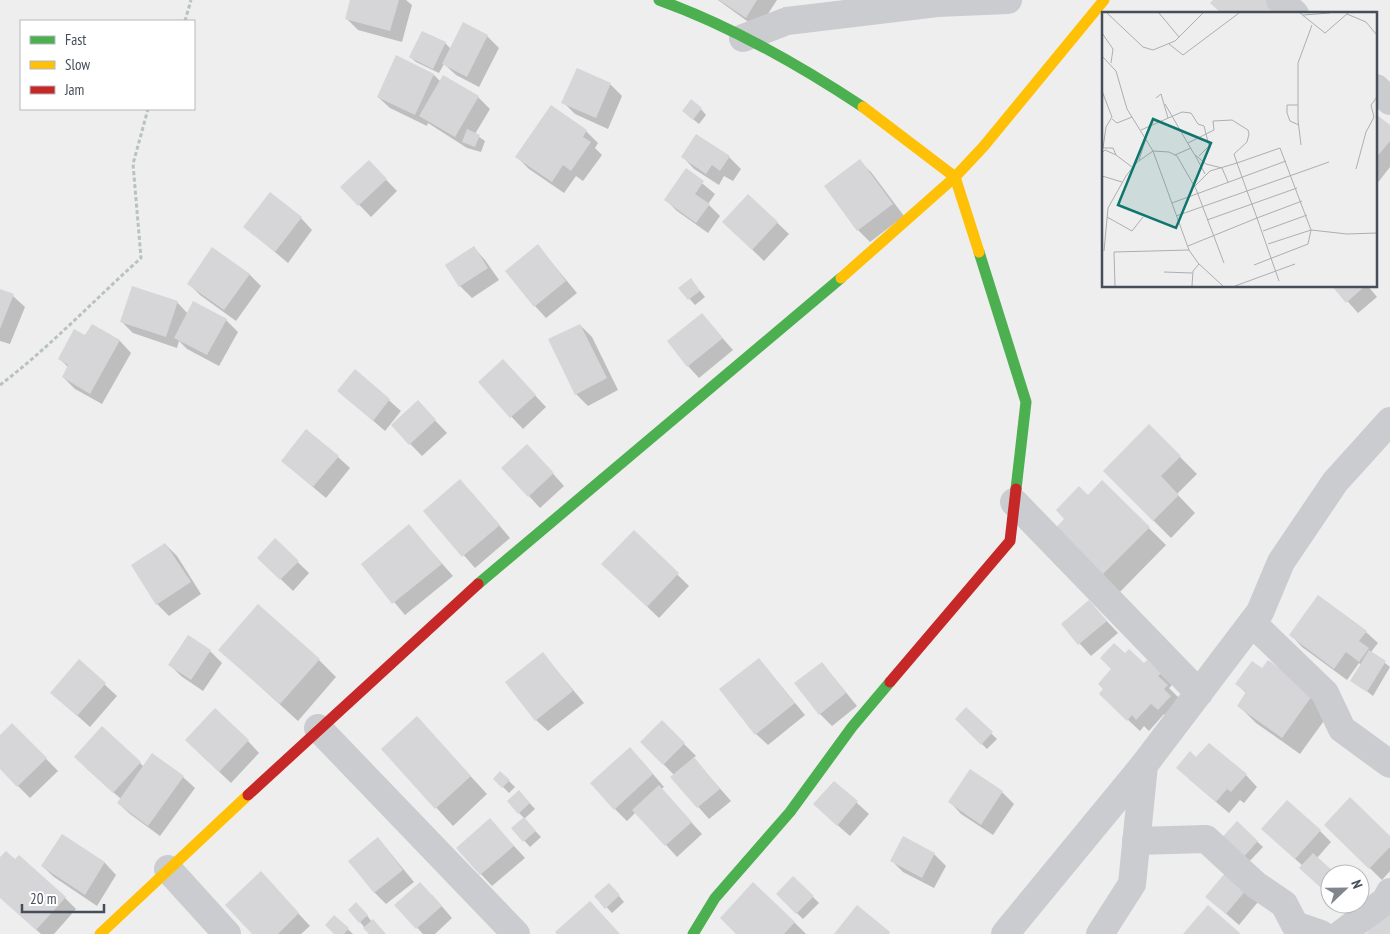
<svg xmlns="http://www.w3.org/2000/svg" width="1390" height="934" viewBox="0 0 1390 934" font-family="'PT Sans Narrow',sans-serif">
<rect width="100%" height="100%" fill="#efeeee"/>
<!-- shadow -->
<g fill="#0003">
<path d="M351 0H406L412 5 402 42 358 30 346 18Z"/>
<path d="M718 0H777L758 29Z"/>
<path d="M487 36 499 48 479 87 456 75 444 64 439 73 416 62 410 57 445 43 451 49Z"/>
<path d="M578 69 611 85 622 96 608 129 575 114 563 102Z"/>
<path d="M434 75 440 81 478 97 490 109 475 134 485 141 481 152 467 148 428 123 427 126 390 108 378 97Z"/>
<path d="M701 109 706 115 699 124 689 116Z"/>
<path d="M1376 116 1390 127V167L1376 185Z"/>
<path d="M586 131 598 143 595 148 602 155 583 181 576 176 564 193 529 169 517 157Z"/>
<path d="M683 157H729L741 169 733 181 724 176 719 185 694 169Z"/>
<path d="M859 161 871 172 904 216 870 242 858 230Z"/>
<path d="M369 162 397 191 371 217 342 187Z"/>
<path d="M686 170 715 194 708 204 720 216 708 233 677 211 665 199Z"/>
<path d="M748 195 789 234 764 261 735 233Z"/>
<path d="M301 218 312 230 288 263 245 227Z"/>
<path d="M538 246 577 293 546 318 535 306Z"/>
<path d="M474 248 485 260 499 280 472 298 460 286 447 266Z"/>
<path d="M249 274 261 286 236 321 200 295 189 284Z"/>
<path d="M696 286 705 297 695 305 680 288Z"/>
<path d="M1334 286H1368L1377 297 1358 313Z"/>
<path d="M0 290 13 296 25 307 10 344 0 341Z"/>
<path d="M177 302 188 314 226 320 238 332 219 366 187 349 179 341 177 348 133 333 121 321Z"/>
<path d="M702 315 733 350 699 378 688 366Z"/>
<path d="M580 325 592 337 618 390 588 406 576 394Z"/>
<path d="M92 326 120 341 131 353 102 404 75 389 63 377 68 367 59 358 85 337Z"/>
<path d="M356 371 401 411 385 431 339 391Z"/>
<path d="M514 373 546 407 523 429 480 383Z"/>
<path d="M429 414 447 433 422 456 392 425Z"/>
<path d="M1149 426 1197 474 1177 494 1195 513 1171 538 1104 471Z"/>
<path d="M338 457 350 468 326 498 282 461Z"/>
<path d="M539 458 564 486 540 508 529 496Z"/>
<path d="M1102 482 1166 545 1114 598 1051 535Z"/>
<path d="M471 492 510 538 475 568 425 511Z"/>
<path d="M409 526 453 576 405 615 362 564Z"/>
<path d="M634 532 689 586 659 618 603 564Z"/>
<path d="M275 540 309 573 293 591 259 558Z"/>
<path d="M165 544 177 556 201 594 169 616 157 604Z"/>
<path d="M1089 602 1118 633 1091 656 1062 624Z"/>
<path d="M1366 632 1378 643 1371 652 1390 667 1373 696 1352 680 1361 665 1359 663 1347 680 1302 647 1291 635Z"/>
<path d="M220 650 319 660 336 677 298 721Z"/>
<path d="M210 651 222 663 203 691 181 676 169 664Z"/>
<path d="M543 654 584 703 548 731 536 720Z"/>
<path d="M1125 655 1161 674 1172 685 1169 688 1179 698 1170 720 1164 714 1149 731 1144 726 1140 731 1112 705Z"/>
<path d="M759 659 805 715 768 745 756 734Z"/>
<path d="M79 661 117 696 90 727 52 693Z"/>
<path d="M1268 661 1331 711 1300 754 1256 723 1239 706 1247 694 1237 684 1262 670Z"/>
<path d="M822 663 857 706 832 726 820 714Z"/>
<path d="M966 709 997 739 987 749 956 719Z"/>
<path d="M417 718 487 794 453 826 383 749Z"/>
<path d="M662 722 696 756 693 758 731 801 709 819 672 777 674 775 642 742Z"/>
<path d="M12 724 58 771 30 798 0 768V736Z"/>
<path d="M248 741 259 753 231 783 198 752Z"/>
<path d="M1197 759 1246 775 1257 787 1244 803 1240 800 1229 813 1189 779Z"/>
<path d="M641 760 664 787 661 789 702 834 677 857 636 812 627 821 615 809Z"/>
<path d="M140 763 144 767 183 777 195 788 160 836 130 814 118 803 121 799 87 769Z"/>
<path d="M970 771 1002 792 1014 804 993 835 961 814 950 802Z"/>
<path d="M500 772 515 787 509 793 494 778Z"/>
<path d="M834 782 869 814 850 836 827 816Z"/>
<path d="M525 798 535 809 524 819 541 837 530 847 513 828 524 818 519 813Z"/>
<path d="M490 820 525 858 492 886 457 848Z"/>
<path d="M1237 823 1263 847 1244 867Z"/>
<path d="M1326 825 1390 838V871L1382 880Z"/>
<path d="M1320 831 1331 842 1317 858 1335 874H1330V896L1303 866 1274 840Z"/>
<path d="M63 836 105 863 116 875 97 906 54 877 42 866Z"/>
<path d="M378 838 414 882 386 904 374 892Z"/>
<path d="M934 854 946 866 934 888 903 872 891 860Z"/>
<path d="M0 859 65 898 76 909 54 934H41L0 897Z"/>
<path d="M1226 874 1258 902 1239 925 1207 897Z"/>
<path d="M793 877 819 903 803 919 777 894Z"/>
<path d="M753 884 795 923 806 934H737Z"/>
<path d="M272 885 310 926 301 934H253Z"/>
<path d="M614 890 624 902 612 913 596 896Z"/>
<path d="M432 895 452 918 435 934H423L396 905Z"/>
<path d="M1340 904H1354L1348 911Z"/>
<path d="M362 909 372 922 385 934H370L360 922Z"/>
<path d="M334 916 353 934H336Z"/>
</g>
<!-- building -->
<g fill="#d6d6d8">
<path d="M350 0H399L390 31 345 19Z"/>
<path d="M719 0H757L746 18Z"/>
<path d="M1213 0H1266L1274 7 1269 14H1222L1210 3Z"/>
<path d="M463 22 488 35 467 77 442 64Z"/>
<path d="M422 31 446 42 433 69 409 57Z"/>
<path d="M396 55 434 74 415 115 377 97Z"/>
<path d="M577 68 611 83 596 118 561 103Z"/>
<path d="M443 75 479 96 455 137 419 116Z"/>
<path d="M691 99 702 108 693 120 682 111Z"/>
<path d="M551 105 587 130 583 137 591 142 571 171 563 165 552 182 515 157Z"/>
<path d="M1376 114 1390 125V141L1376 158Z"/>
<path d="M467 129 480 135 475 147 462 142Z"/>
<path d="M696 134 730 156 720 171 712 165 706 174 681 157Z"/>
<path d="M860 159 893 204 857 231 824 186Z"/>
<path d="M369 160 387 179 358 206 340 187Z"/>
<path d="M686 168 704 181 695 194 710 204 696 223 664 200Z"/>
<path d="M270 192 302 217 275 252 243 227Z"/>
<path d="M748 194 778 222 752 250 722 222Z"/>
<path d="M538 244 566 281 534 307 505 271Z"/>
<path d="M474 246 488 268 459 287 445 265Z"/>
<path d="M212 247 250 274 224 310 187 284Z"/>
<path d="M691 278 700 291 688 300 678 288Z"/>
<path d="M132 286 178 301 166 337 120 322Z"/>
<path d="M1332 286H1365L1346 303Z"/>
<path d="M0 289 14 294 0 329Z"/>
<path d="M193 301 227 319 207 355 174 338Z"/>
<path d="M702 313 723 338 687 367 667 341Z"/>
<path d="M92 324 120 340 90 394 62 377 68 365 58 359 74 329 85 335Z"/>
<path d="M580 324 607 378 575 395 548 339Z"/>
<path d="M503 359 536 395 510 418 478 382Z"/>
<path d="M355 369 390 399 373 421 337 391Z"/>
<path d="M418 400 436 420 409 445 391 425Z"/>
<path d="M1149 424 1181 456 1161 476 1179 495 1153 521 1103 471Z"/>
<path d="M306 429 339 456 313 487 281 461Z"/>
<path d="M527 444 554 473 528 497 501 468Z"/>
<path d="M460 479 500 525 462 557 423 511Z"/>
<path d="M1102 480 1150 527 1096 581 1049 535 1064 519 1056 510 1079 486 1088 495Z"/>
<path d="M409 524 442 564 392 604 361 564Z"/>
<path d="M634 530 679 573 647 607 601 564Z"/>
<path d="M275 538 299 561 280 580 257 558Z"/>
<path d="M165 543 191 582 156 605 131 565Z"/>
<path d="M1318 595 1367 631 1359 641 1369 648 1359 662 1346 652 1334 669 1289 635Z"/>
<path d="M1089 600 1107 621 1078 645 1061 624Z"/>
<path d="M258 604 320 659 280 704 218 650Z"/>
<path d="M188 635 211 650 191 680 168 665Z"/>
<path d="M1114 643 1125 653 1129 649 1144 663 1147 660 1162 673 1158 676 1168 685 1164 689 1171 696 1158 710 1151 704 1136 720 1132 715 1127 721 1099 694 1103 689 1098 684 1111 669 1100 658Z"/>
<path d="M1369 650 1386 661 1367 692 1350 681Z"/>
<path d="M543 652 573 691 535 721 505 682Z"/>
<path d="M759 658 795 703 755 735 719 689Z"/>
<path d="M79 659 106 683 77 716 50 693Z"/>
<path d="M1268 660 1314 693 1282 738 1237 706 1246 692 1235 684 1252 661 1262 668Z"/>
<path d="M822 662 846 693 819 715 794 683Z"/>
<path d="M966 707 993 732 981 745 955 719Z"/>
<path d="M215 708 249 740 219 772 185 740Z"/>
<path d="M417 716 471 776 435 809 381 749Z"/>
<path d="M662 720 685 743 663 765 640 742Z"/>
<path d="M12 723 47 758 17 787 0 769V735Z"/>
<path d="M102 726 141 762 113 793 74 757Z"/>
<path d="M1209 743 1247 774 1231 792 1227 789 1216 802 1176 768 1190 751 1196 757Z"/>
<path d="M630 747 653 774 614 810 590 783Z"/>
<path d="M152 753 184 776 148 826 117 803Z"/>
<path d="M694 757 720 789 697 808 670 777Z"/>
<path d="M970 769 1003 791 981 825 948 802Z"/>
<path d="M500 771 510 780 502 788 493 779Z"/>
<path d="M834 781 858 801 837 826 813 804Z"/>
<path d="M659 785 692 822 665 846 632 810Z"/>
<path d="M519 790 530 803 518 814 507 801Z"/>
<path d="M1350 797 1390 836V847L1369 869 1324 825Z"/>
<path d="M1287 800 1321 830 1295 859 1261 829Z"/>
<path d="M524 817 536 831 523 842 511 828Z"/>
<path d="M490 818 514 846 480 875 456 848Z"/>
<path d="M1237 821 1258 841 1238 863 1217 843Z"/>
<path d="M62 834 105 862 85 895 41 866Z"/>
<path d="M903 836 935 853 922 878 890 861Z"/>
<path d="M378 837 403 870 374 893 348 861Z"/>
<path d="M6 851 15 859 19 855 66 897 36 930 0 898V857Z"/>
<path d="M1313 853 1336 874H1330V896L1299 868Z"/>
<path d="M261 871 299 913 278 934H252L225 905Z"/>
<path d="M1226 872 1247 889 1226 914 1205 897Z"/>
<path d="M793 876 814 896 796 914 776 894Z"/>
<path d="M420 882 442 906 416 929 394 905Z"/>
<path d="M753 882 795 922 784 934H736L720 918Z"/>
<path d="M609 883 620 895 605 909 594 896Z"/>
<path d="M590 901 620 934H557L555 932Z"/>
<path d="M356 902 368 915 359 923 348 910Z"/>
<path d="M857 905 890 932 889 934H834Z"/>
<path d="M1208 905 1241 934H1183Z"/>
<path d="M1388 910 1390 912V934H1366Z"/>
<path d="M334 915 349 928 344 934H334L325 925Z"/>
<path d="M373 919 386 934H369L363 928Z"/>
</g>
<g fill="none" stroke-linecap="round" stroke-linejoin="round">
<!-- path -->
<g stroke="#b7c3c0" stroke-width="3" stroke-dasharray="4 2.5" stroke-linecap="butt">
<path d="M185 21 191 0"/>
<path d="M0 385C50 347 94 300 141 258L133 164 148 109"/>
</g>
<!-- street -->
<g stroke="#cacccf" stroke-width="28">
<path d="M1280 0 1295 14"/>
<path d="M743 38 787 21 937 3 1008 0"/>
<path d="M1376 88 1390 101"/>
<path d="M1014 502 1199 693"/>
<path d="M1252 623 1325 693 1342 729 1390 764"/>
<path d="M318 728 516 934"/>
<path d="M1136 841 1206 839 1256 885 1284 904 1295 925 1321 934"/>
<path d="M168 869 227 934"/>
<path d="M1005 934 1144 765"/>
<path d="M1100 934 1132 884 1144 765 1260 612 1281 562 1335 482 1390 421"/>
<path d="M1341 934 1385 901 1390 892"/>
</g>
<!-- fast -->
<g stroke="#4caf50" stroke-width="11">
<path d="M659 0C729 25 801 66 863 107"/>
<path d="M979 252 1026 402 1016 489"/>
<path d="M478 584 841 278"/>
<path d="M693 934 715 898 790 812 852 727 890 682"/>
</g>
<!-- slow -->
<g stroke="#ffc107" stroke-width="11">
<path d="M863 107 955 177 979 252"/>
<path d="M841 278 955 177 984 146 1104 0"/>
<path d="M100 934 248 795"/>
</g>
<!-- jam -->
<g stroke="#c62828" stroke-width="11">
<path d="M890 682 1010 541 1016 489"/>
<path d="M248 795 478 584"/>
</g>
</g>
<!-- overview -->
<g transform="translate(1102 12)">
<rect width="275" height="275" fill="#efeeee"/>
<path fill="none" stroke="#abaeb3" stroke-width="1" d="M5 1 41 35 51 38 73 29 101 1M57 1 77 25M198 1 223 21 246 1M245 2 264 10 274 22M201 3 228 1M0 21 11 37 9 51M67 32 81 43 137 1M0 44 14 59 25 97 51 139 87 238 12 240 13 274M0 79 10 105 4 115 1 136H11L14 143 30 155M54 86 59 82 66 106M63 92 92 142 104 152 120 156 126 170M196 93H185V101L188 109 197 113M10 107 15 111 30 105M39 118 80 100 89 101 96 112 102 114 107 134 97 144M86 131 112 118 111 109 130 108 146 118 147 122 145 130 132 142 135 151 108 159 92 175M199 133 196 108V51L210 13M0 141 3 138 14 143M73 143 89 136M93 143 103 162M37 148 44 126M254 157 264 120 272 105 269 93 275 85M0 164 20 170M70 191 184 149M74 204 145 179 135 151 178 136 209 218 245 222 275 221M5 205 30 219 41 205M105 208 195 176M161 219 205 203M86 234 155 206 145 179 227 150M87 238 96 251 121 274M2 239 6 196 24 164 34 151 51 139 67 140 75 144 94 177 122 251M152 253 206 232 209 218 166 232M62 260 90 261M177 269 155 206 200 189M90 274 91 259 97 252M133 274 193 252"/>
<path fill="#0f766e" fill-opacity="0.15" stroke="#0f766e" stroke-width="2.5" d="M51 107 109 131 74 216 16 193Z"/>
<rect width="275" height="275" fill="none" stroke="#464e5a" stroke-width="2.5"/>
</g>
<!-- legend -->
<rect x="20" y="20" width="175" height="90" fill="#ffffff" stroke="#b5b8bd"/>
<rect x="30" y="36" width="25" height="8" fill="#4caf50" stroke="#b5b8bd"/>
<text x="65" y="45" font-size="15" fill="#464e5a">Fast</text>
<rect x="30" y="61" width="25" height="8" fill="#ffc107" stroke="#b5b8bd"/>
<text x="65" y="70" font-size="15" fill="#464e5a">Slow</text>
<rect x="30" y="86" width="25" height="8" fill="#c62828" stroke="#b5b8bd"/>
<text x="65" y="95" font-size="15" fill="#464e5a">Jam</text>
<!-- north arrow -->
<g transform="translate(1345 889) rotate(68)"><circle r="24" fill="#ffffff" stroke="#b5b8bd"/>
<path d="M0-4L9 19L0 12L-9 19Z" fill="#81868e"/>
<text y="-8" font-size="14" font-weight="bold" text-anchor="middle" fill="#464e5a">N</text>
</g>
<!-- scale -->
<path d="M22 904v8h82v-8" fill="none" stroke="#464e5a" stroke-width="2.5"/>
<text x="30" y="904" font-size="15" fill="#464e5a" stroke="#ffffff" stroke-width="4" paint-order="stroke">20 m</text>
</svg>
